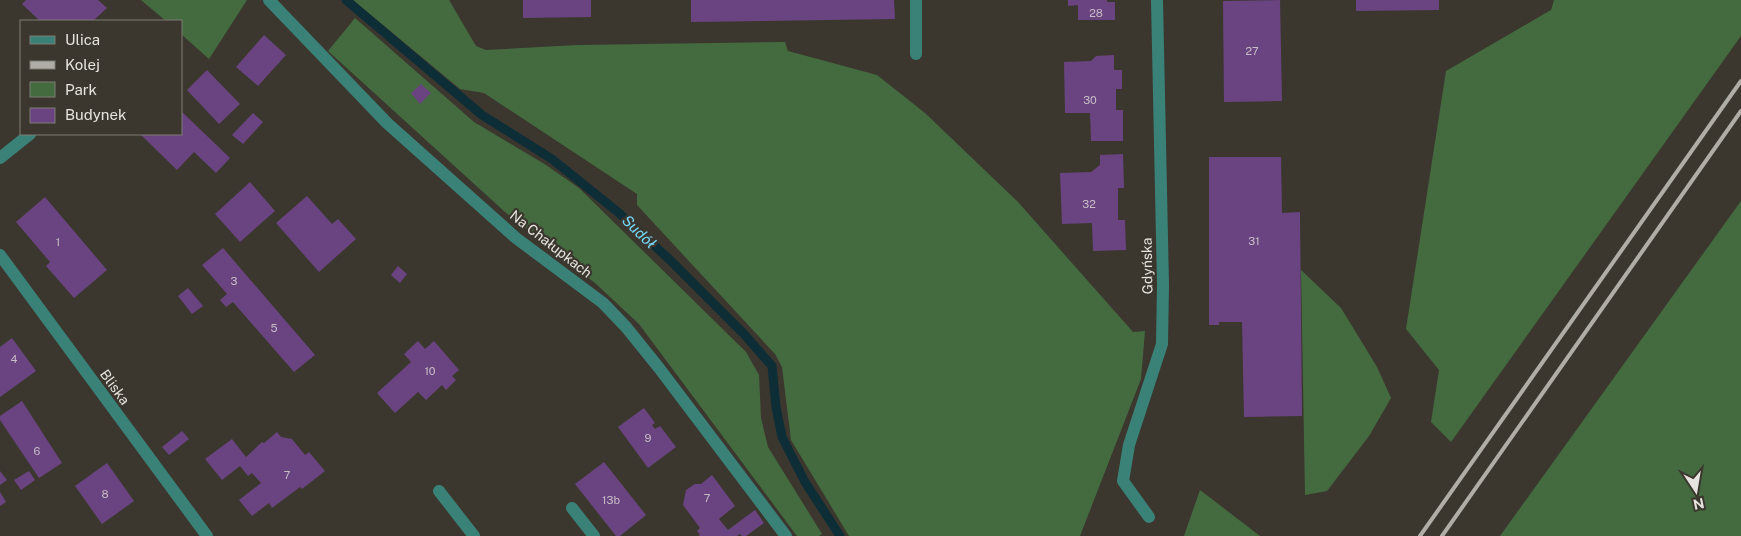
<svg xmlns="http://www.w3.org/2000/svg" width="1741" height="536" viewBox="0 0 1741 536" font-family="'Public Sans',sans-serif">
<rect width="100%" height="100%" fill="#3b372e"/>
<!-- green -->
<g fill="#446b40">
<path d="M141 0H247L209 59 181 34V21H166Z"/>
<path d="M353 0H449L476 46 486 50 578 45 785 42 788 51 877 75 925 113 1018 202 1133 332 1145 331 1141 379 1080 536H849L791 440 782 367 775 354 637 205V194L484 93 460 89Z"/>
<path d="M1554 0H1741V36L1451 442 1431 422 1439 370 1406 329 1446 71 1551 10Z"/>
<path d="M355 18 474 122 546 165 579 188 746 352 759 375 761 418 768 447 822 534 819 536H797L639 324 595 283 505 212 328 51Z"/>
<path d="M1741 201V536H1500Z"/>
<path d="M1301 270 1341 308 1377 367 1391 398 1369 436 1327 491 1305 495Z"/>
<path d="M1200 490 1260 536H1184Z"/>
</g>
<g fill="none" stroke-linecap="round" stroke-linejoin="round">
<!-- stream -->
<path stroke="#0d2d37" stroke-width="9" d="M346 0 482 115 552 159 619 213 671 261 743 333 772 366 776 407 782 437 805 482 840 536"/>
</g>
<!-- building -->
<g fill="#6a4480">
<path d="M26 0H98L107 8 93 21H40L22 4Z"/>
<path d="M523 0H591V17L523 18Z"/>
<path d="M691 0H894L895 19 691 22Z"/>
<path d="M1068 0H1107V2H1115V20H1078V5L1068 6Z"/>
<path d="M1280 0 1282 101 1224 102 1223 1Z"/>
<path d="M1356 0H1439V10L1356 11Z"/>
<path d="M264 35 286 55 258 86 236 67Z"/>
<path d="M1114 55V70H1122V89H1116V110H1123V141H1091L1090 113H1065L1064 62 1091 61 1096 56Z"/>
<path d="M207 70 240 104 219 124 187 90Z"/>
<path d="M421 84 431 93 420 104 411 93Z"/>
<path d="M181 111 230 158 216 173 194 152 177 170 140 134H181Z"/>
<path d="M253 113 263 122 243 144 232 135Z"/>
<path d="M1123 154 1124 188H1118V220H1125L1126 250 1093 251 1092 223 1062 224 1060 173 1091 172 1100 165V155Z"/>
<path d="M1209 157H1281L1282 213 1300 212 1302 416 1244 417 1242 322H1219V325H1209Z"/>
<path d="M250 182 275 211 240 242 215 214Z"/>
<path d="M307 196 332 224 338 219 356 239 319 272 276 223Z"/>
<path d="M45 197 107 270 74 298 46 266 50 262 16 222Z"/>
<path d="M223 248 315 355 294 372 233 302 226 307 220 300 227 294 202 265Z"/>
<path d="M398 266 407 274 400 283 391 275Z"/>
<path d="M188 288 203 306 192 314 178 296Z"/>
<path d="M12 338 36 371 0 397V347Z"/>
<path d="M418 341 425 349 434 341 459 370 452 376 456 380 446 390 442 385 426 400 418 392 395 413 377 393 411 362 404 354Z"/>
<path d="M22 401 62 463 39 478 0 420V416Z"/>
<path d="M644 408 655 423 652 425 655 429 660 426 676 447 648 468 618 427Z"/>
<path d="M182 431 189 439 169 455 162 447Z"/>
<path d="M277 432 281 437 292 439 305 455 309 452 325 471 302 489 300 487 272 508 269 503 252 516 239 500 261 483 252 473 248 476 240 466 222 480 205 459 232 439 246 457 262 442 264 443Z"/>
<path d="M604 462 646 515 620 536H616L575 484Z"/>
<path d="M107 463 134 501 102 524 75 486Z"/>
<path d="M0 471 7 480 0 485Z"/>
<path d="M29 471 35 480 21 490 14 480Z"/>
<path d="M712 475 735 506 719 519 728 530 755 510 764 523 746 536H742L740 534 737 536H698L700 535 697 531 700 528 683 505 686 490 695 484H701Z"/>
<path d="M0 492 6 502 0 506Z"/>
</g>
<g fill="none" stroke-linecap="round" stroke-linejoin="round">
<!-- minor -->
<g stroke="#3a8278" stroke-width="12">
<path d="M269 0 387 123 516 238 603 303 626 327 659 368 786 536"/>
<path d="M916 0V54"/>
<path d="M0 158 30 134"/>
<path d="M0 255 207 536"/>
<path d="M439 491 474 536"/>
<path d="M572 508 594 536"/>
<path d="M1149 517 1123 481 1129 445 1162 344 1163 285 1157 0"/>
</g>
<!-- rail -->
<g stroke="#afada6" stroke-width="4">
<path d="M1420 536 1741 81"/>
<path d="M1442 536 1741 111"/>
</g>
</g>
<g text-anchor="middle" stroke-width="4.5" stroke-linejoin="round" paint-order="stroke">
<!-- number labels -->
<g font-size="11" fill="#c7bcc6">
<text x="1096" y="17">28</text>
<text x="1252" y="55">27</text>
<text x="1090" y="104">30</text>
<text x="1089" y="208">32</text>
<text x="1254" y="245">31</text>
<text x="58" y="246">1</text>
<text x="234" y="285">3</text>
<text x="274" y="332">5</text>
<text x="14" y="363">4</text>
<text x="430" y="375">10</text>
<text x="648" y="442">9</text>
<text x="37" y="455">6</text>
<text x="287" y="479">7</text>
<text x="105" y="498">8</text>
<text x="707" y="502">7</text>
<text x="611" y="504">13b</text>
</g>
<!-- street labels -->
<g font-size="14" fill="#e6e4de" stroke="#3b372e">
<text transform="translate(551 244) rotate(38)" y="5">Na Chałupkach</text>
<text transform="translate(1147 266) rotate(-91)" y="5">Gdyńska</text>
<text transform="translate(115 387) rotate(54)" y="5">Bliska</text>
</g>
<!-- water labels -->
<g font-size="15" font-style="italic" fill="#75dafe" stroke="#3b372e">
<text transform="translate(639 232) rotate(44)" y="5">Sudół</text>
</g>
</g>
<!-- legend -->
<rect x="20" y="20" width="162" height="115" fill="#3b372e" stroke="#7f7c74"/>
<rect x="30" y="36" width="25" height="8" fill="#3a8278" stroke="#7f7c74"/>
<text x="65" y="45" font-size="15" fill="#e6e4de">Ulica</text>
<rect x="30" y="61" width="25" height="8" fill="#afada6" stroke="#7f7c74"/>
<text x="65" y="70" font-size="15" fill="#e6e4de">Kolej</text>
<rect x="30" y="82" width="25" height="15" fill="#446b40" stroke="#7f7c74"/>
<text x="65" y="95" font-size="15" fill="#e6e4de">Park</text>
<rect x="30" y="108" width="25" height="15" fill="#6a4480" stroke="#7f7c74"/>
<text x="65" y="120" font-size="15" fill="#e6e4de">Budynek</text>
<!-- north arrow -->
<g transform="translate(1696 491) rotate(168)" stroke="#3b372e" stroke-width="4" paint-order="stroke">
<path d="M0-4L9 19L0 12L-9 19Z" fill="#e6e4de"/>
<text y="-8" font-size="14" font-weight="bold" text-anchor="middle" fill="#e6e4de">N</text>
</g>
</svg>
